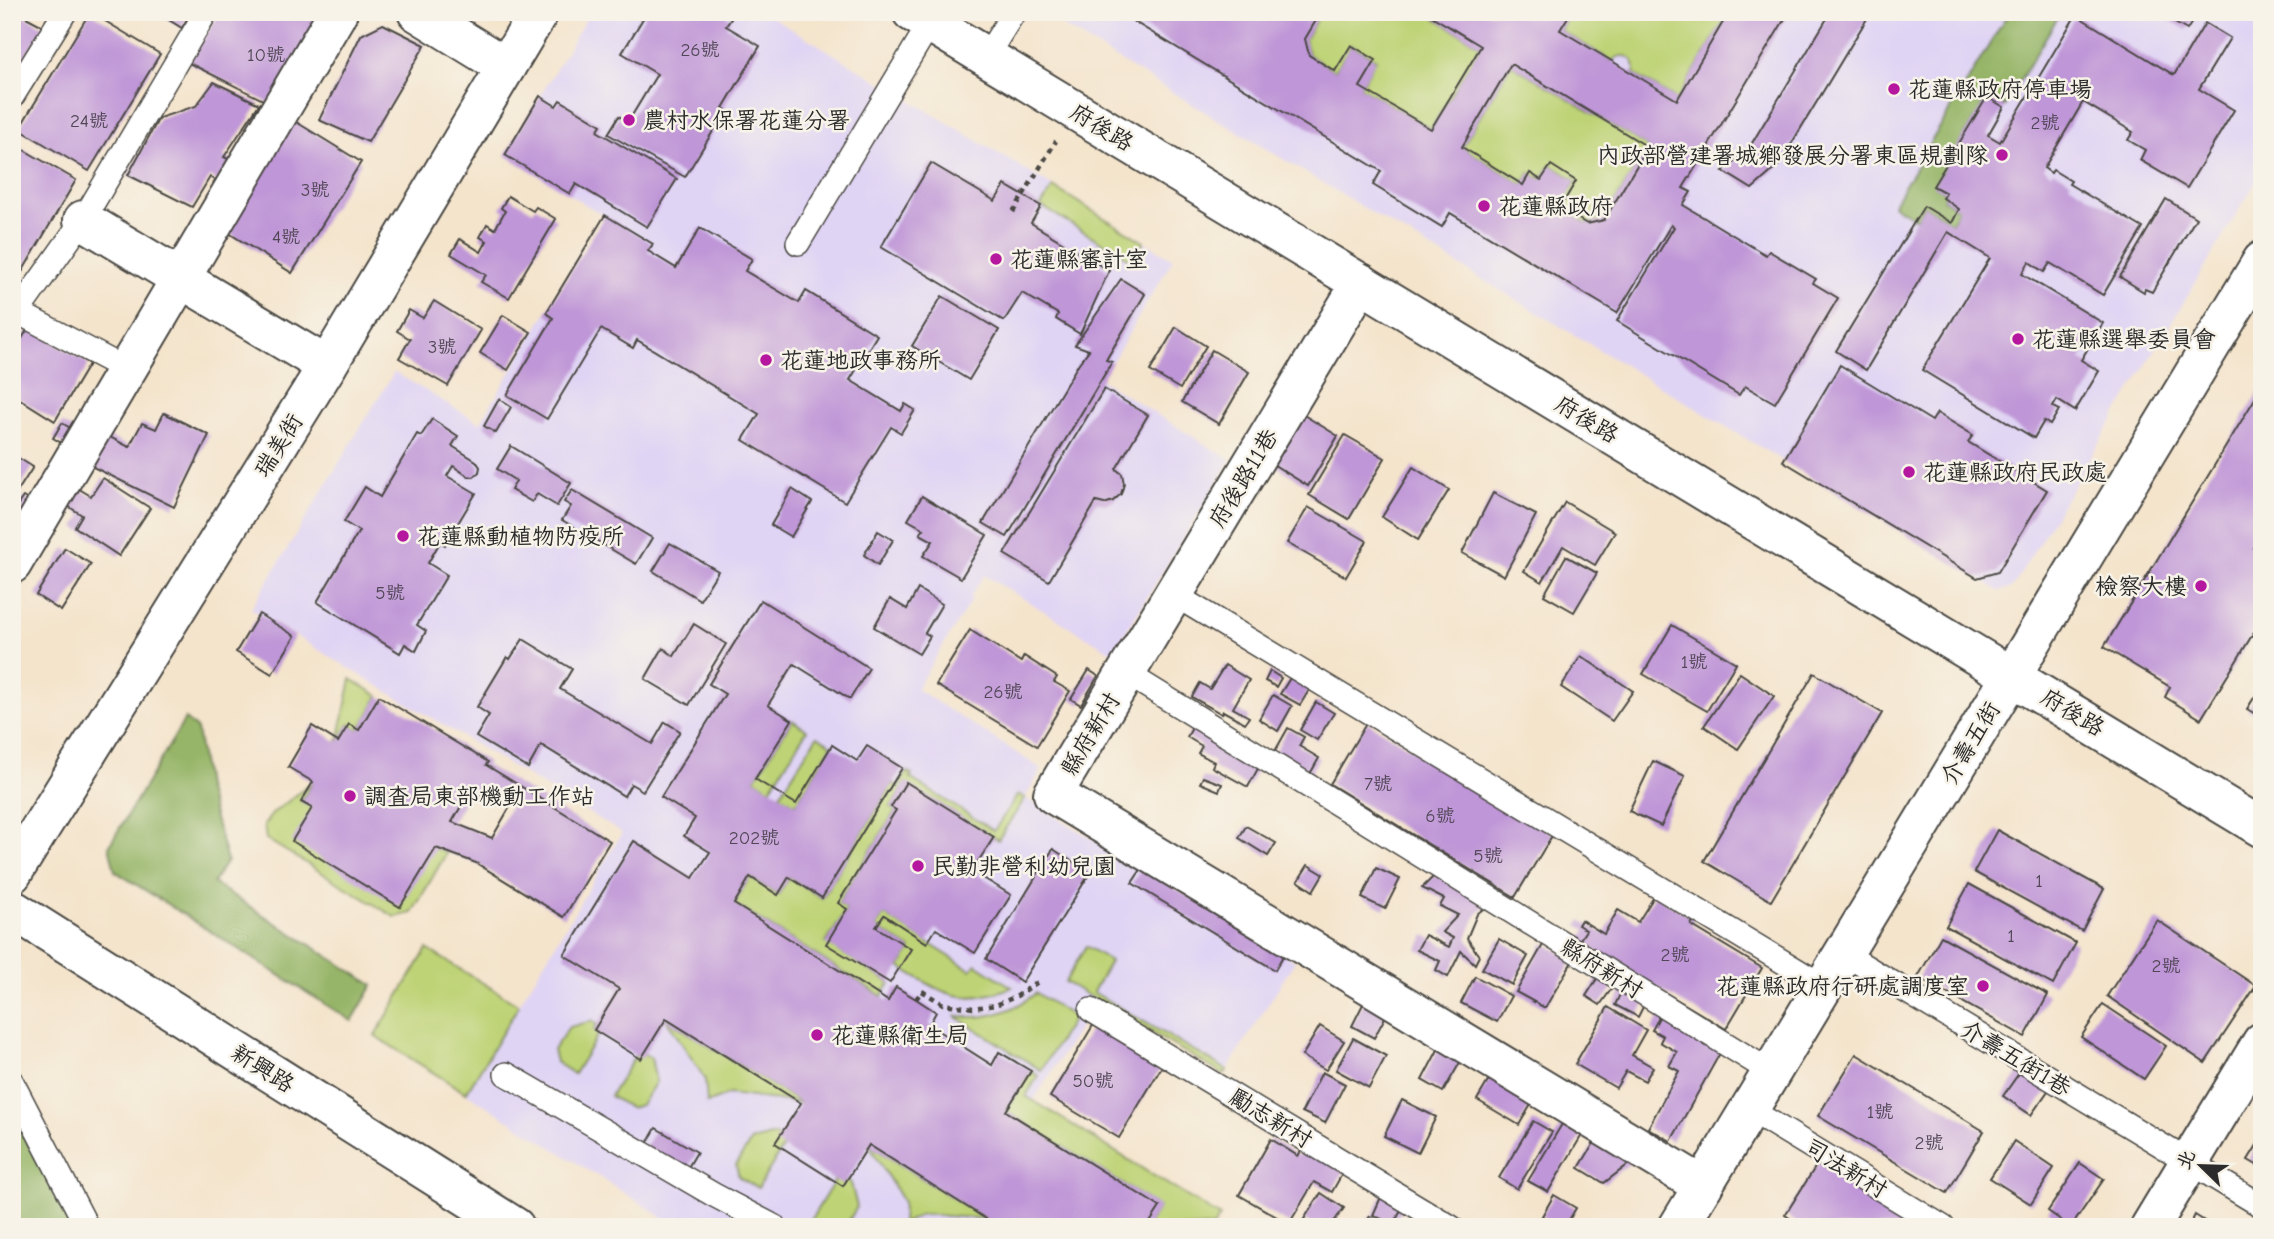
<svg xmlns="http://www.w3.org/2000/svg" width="2274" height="1239" viewBox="0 0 2274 1239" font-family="'Comic Neue','LXGW WenKai TC',sans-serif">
<rect width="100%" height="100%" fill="#f7f3e8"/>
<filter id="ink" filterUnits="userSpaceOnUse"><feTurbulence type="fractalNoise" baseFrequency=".0143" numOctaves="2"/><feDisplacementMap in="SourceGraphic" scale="14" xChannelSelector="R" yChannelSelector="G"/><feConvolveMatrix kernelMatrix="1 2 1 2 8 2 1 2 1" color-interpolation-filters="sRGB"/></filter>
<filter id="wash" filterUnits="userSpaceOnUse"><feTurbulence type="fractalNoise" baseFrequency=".00686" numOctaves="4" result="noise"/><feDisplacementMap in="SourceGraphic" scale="28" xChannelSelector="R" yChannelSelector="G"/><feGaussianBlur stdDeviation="1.57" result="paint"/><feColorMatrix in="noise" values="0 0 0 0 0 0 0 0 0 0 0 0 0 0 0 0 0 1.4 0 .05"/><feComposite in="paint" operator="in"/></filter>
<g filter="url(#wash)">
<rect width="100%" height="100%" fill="#f4e4cc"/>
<!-- built -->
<g fill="#e0d4f4">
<path d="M590 12H764L1173 259 1101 380 1231 460 1113 653 984 575 970 597 972 599 916 689 1042 769 1025 798 1295 961 1224 1075 1096 1001 1034 1100 1220 1217 1213 1227H678L466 1093 622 833 251 609 394 372 480 423 604 216 505 155Z"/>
<path d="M1039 12H2262V172L2012 588 1999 591Z"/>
</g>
<!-- green -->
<g fill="#bed376" stroke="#747f50" stroke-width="2">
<path d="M1321 12H1425L1481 46 1431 129 1360 87 1376 59 1351 45 1335 71 1309 55 1305 39Z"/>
<path d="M1571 12H1717L1724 21 1677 100 1634 74C1638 58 1624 50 1612 61L1560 30Z"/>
<path d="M1511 64 1648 147 1604 220 1587 224 1560 208 1576 181 1551 165 1541 180 1530 173 1523 185 1462 147Z"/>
<path d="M1053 187 1144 242 1133 261 1041 206Z"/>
<path d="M351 679 379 696 359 730 349 724 338 742Z"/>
<path d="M792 720 807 730 770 789 755 779Z"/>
<path d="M817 736 832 745 796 804 780 795Z"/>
<path d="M907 772 912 774 910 778 994 831 1018 794 1025 798 998 840 906 783 891 807 896 810 838 903 847 909 826 943 890 983 882 996 734 904 750 877 778 895 789 877 822 898 893 783 898 786Z"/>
<path d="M313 782 301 801 312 808 447 852 412 913 395 917 266 839 264 825 273 813Z"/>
<path d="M884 915 971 970 976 964 1012 987C962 1008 943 993 900 967L911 949 876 927Z"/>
<path d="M1086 946 1110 961 1093 992 1227 1070 1224 1075 1065 982Z"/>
<path d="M427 949 519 1005 466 1093 375 1036Z"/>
<path d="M1036 993 1074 1017 1041 1070 955 1016C986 1020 1012 1013 1036 993Z"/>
<path d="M666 1019 801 1103 729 1094 707 1103 705 1079Z"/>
<path d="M592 1021 597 1025 594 1030 599 1033 574 1074 556 1062 553 1050 569 1027Z"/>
<path d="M644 1054 651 1058 656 1082 641 1105 630 1108 610 1096 636 1055Z"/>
<path d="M1031 1071 1038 1076 1026 1096 1220 1217 1213 1227H1147L1159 1207 1006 1111Z"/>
<path d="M775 1135 779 1138 783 1147 758 1188 739 1177 736 1165 751 1141Z"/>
<path d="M869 1145 986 1219 922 1214 902 1224 903 1202Z"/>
<path d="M835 1180H847L851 1183 857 1207 845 1227H819L810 1221Z"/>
</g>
<!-- forest -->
<g fill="#96b567" stroke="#607049" stroke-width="2">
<path d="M2009 12H2061L2004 107 1987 98 1934 186 1946 193 1943 199 1959 209 1951 223 1924 206 1916 219 1893 205Z"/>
<path d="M185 719 197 729 206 787 227 861 213 883 373 985 352 1021 115 871 109 846Z"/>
<path d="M17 1123 72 1227H12V1138Z"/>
</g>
<g id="blocks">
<!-- building -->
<g fill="#bf96d7" fill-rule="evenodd">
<path d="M12 12H29L26 17 45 27 18 67 12 64Z"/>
<path d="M90 12 160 54 89 171 19 129Z"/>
<path d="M156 12H191L182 28Z"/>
<path d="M220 12H325L271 104 189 63Z"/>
<path d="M647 12H720L731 19 726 26 760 46 723 108 726 110 685 177 608 134 619 116 628 122 657 74 622 53Z"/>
<path d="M1118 12H1321L1305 39 1309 55 1335 71 1351 45 1376 60 1360 87 1431 129 1481 46 1425 12H1571L1560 30 1677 100 1729 12H1789L1683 188 1691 192 1683 205 1766 255 1769 251 1816 279 1813 283 1838 298 1775 403 1745 386 1739 395 1617 321 1674 227 1671 225 1617 313 1450 213 1442 227 1373 185 1381 171ZM1511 64 1648 147 1604 220 1587 224 1560 208 1576 181 1551 165 1541 180 1530 173 1523 185 1462 147Z"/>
<path d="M1831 12H1871L1778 166 1752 189 1723 171 1749 148Z"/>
<path d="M2156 12H2198L2187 30Z"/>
<path d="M2076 15 2174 75 2205 23 2230 38 2199 89 2234 110 2187 188 2140 160 2145 150 2128 140 2133 132 2083 102 2044 168 2051 173 2053 170 2071 181 2069 184 2143 228 2103 295 2050 263 2044 272 2029 262 2022 274 2103 323 2081 360 2099 371 2075 411 2057 400 2053 407 2059 410 2050 425 2044 421 2034 438 1922 370 1990 258 1948 232 1866 370 1836 351 1924 206 1952 223 1959 209 1943 198 1946 193 1933 186 1987 97 2004 107 1988 135 2000 142Z"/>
<path d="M383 24 425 45 368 142 319 120 361 35Z"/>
<path d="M214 82 259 104 224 157 237 163 227 187 210 177 192 207 128 175 159 118 196 106Z"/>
<path d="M540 96 556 106 560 100 601 125 597 131 677 179 647 227 576 184 570 194 505 155Z"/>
<path d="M293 120 361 162 292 273 224 230Z"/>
<path d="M12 143 76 180 12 289Z"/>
<path d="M931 163 995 201 1005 185 1041 206 1031 223 1109 271 1080 334 1056 319 1058 314 1022 293 1004 321 881 247Z"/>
<path d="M508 196 533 211 536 207 556 219 509 298 481 282 486 275 451 254 460 239 481 252 487 241 480 237 487 224 495 229 505 211 501 208Z"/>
<path d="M2166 199 2196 218 2152 292 2145 289 2144 292 2120 277Z"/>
<path d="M605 215 653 244 648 251 676 268 700 228 752 259 745 271 799 303 806 291 877 335 850 380 901 411 905 404 915 410 901 433 891 427 845 502 743 440 759 414 637 340 633 348 601 329 547 419 507 395 553 318 546 313Z"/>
<path d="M1121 279 1145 294 1106 360 1112 362 1007 537 983 523 1079 363 1089 350 1075 345Z"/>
<path d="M942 296 999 330 969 380 912 346Z"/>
<path d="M434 301 481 330 448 386 399 358 410 339 397 331 409 310 423 318Z"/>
<path d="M503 315 531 332 508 370 480 353Z"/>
<path d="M29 327 89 364 55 421 12 394V355Z"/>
<path d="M1176 327 1206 346 1180 389 1150 371Z"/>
<path d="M1212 350 1249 372 1219 424 1182 402Z"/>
<path d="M1840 365 1932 421 1937 413 1973 435 1968 442 2047 490 1998 572 1977 578 1783 461Z"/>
<path d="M2262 387V536L2254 548 2262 553V619L2201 719 2165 697 2170 687 2104 647Z"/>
<path d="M1104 389 1148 415 1116 469 1122 474 1124 484 1121 494 1113 501 1104 504 1096 502 1049 581 1004 554Z"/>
<path d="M499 399 511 407 496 433 484 426Z"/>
<path d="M164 413 209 435 174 507 89 465 104 434 129 447 142 423 156 429Z"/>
<path d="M1302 414 1338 436 1308 486 1271 463Z"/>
<path d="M432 419 458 436 452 446 476 461 480 467 479 472 474 477 468 476 453 466 447 476 476 493 445 545 440 542 428 563 447 575 417 625 426 631 416 651 405 644 400 653 317 602 359 531 344 522 365 487 380 497 417 434 421 436Z"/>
<path d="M62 423 77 432 68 447 53 438Z"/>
<path d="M1345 435 1385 458 1349 519 1309 495Z"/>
<path d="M511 446 571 483 557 506 537 494 532 502 511 490 516 481 497 469Z"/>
<path d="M12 454 33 467 12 500Z"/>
<path d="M1413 467 1449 490 1418 540 1382 517Z"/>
<path d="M103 478 150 508 119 556 75 527 82 515 63 503 74 486 91 496Z"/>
<path d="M792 489 812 502 791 537 771 525Z"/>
<path d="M572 490 652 538 636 564 562 520 571 506 564 502Z"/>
<path d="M1493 493 1536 515 1504 576 1462 553Z"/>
<path d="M922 496 987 535 961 578 923 556 933 541 920 534 924 529 908 520Z"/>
<path d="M23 497 37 505 24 525 12 517V513Z"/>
<path d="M1565 502 1615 532 1595 565 1563 546 1542 582 1524 571Z"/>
<path d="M1308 507 1367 541 1346 577 1287 543Z"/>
<path d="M878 531 893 540 878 565 864 555Z"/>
<path d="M670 543 718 571 700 600 653 571Z"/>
<path d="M65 548 91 564 61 611 36 595Z"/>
<path d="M1566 556 1597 573 1574 612 1544 595Z"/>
<path d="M918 589 942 604 925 633 930 636 919 654 874 627 890 599 907 609Z"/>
<path d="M761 600 869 668 850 699 794 664 768 705 792 720 755 779 796 804 832 745 857 761 867 746 902 768 822 898 789 877 778 895 750 877 734 904 888 1001 896 987 916 999 936 1012 929 1025 992 1065 999 1052 1031 1071 1006 1111 1160 1207 1147 1227H982L986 1219 869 1145 843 1186 775 1143 801 1103 666 1019 641 1059 594 1030 619 989 564 955 634 841 693 878 710 852 684 836 695 818 661 797 725 694 709 684Z"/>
<path d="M259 614 295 636 272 674 236 652Z"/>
<path d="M694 624 726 644 689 705 645 679 663 648 674 656Z"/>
<path d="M1672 625 1736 663 1707 711 1643 674Z"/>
<path d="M970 630 1021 662 1024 656 1057 677 1054 682 1070 691 1037 746 936 685Z"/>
<path d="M523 639 572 669 560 689 652 744 665 722 680 731 643 791 631 784 624 796 541 745 528 768 476 737 489 715 477 707 507 657 510 659Z"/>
<path d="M1581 656 1633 691 1612 721 1561 687Z"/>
<path d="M1225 665 1249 680 1233 708 1249 717 1245 723 1223 711 1222 714 1192 697 1200 683 1210 689Z"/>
<path d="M1089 670 1098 676 1081 705 1071 699Z"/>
<path d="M1270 671 1281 678 1276 687 1265 681Z"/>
<path d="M1740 673 1774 696 1738 749 1704 726Z"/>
<path d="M1814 673 1882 713 1771 901 1704 861Z"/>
<path d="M1292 675 1311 687 1300 705 1280 694Z"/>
<path d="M2262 685V718L2247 709Z"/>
<path d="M1273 695 1292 706 1278 731 1259 719Z"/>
<path d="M379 696 488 762 486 765 610 841 564 917 476 863 436 848 400 907 292 841 312 808 301 802 313 782 288 767 312 726 338 742 349 724 359 730ZM471 789 482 796 485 790 511 805 492 838 452 822Z"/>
<path d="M1316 702 1334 713 1317 740 1300 730Z"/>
<path d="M1367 722 1553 834 1515 897 1330 784Z"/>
<path d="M1193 726 1261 763 1248 787 1212 767 1214 762 1198 753 1202 746 1187 737Z"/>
<path d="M1288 728 1304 737 1299 746 1319 758 1310 774 1274 753Z"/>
<path d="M1653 761 1685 776 1661 826 1629 811Z"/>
<path d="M1203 777 1222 784 1219 791 1200 783Z"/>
<path d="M906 782 994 837 972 871 1011 895 975 953 936 929 927 943 884 915 876 927 911 949 890 983 826 944 847 909 838 903 896 810 891 807Z"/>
<path d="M1246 826 1276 843 1268 856 1239 838Z"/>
<path d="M1997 830 2104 889 2082 931 1974 872Z"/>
<path d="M1053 849 1090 873 1022 982 986 959Z"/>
<path d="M1308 865 1323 874 1313 891 1298 881Z"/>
<path d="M1142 868 1284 954 1275 970 1132 883Z"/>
<path d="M1376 868 1400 879 1385 909 1362 898Z"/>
<path d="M1435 875 1488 905 1477 914 1467 938 1479 956 1475 964 1461 951 1448 977 1436 970 1440 961 1417 950 1425 935 1449 947 1453 938 1442 932 1458 915 1440 906 1444 899 1422 888Z"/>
<path d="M1969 884 2076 943 2053 985 1946 926Z"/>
<path d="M1655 895 1694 919 1691 925 1762 968 1726 1029 1579 941 1586 930 1578 925 1581 920 1604 934 1618 910 1638 922Z"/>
<path d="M2157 920 2256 986 2205 1063 2107 996Z"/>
<path d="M1941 936 2048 995 2025 1037 1918 977Z"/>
<path d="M1499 939 1528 956 1512 985 1482 969Z"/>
<path d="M1544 943 1573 960 1545 1008 1516 992Z"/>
<path d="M1600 974 1615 984 1600 1005 1586 996Z"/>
<path d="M1475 976 1511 996 1497 1022 1461 1003Z"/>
<path d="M1621 992 1645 1003 1638 1017 1615 1005Z"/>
<path d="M1365 1000 1388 1012 1374 1038 1352 1026Z"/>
<path d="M2103 1004 2166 1046 2144 1079 2081 1037Z"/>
<path d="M1608 1007 1646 1030 1632 1055 1653 1067 1645 1081 1626 1071 1616 1088 1575 1064Z"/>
<path d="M1662 1012 1724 1046 1671 1141 1648 1128 1679 1071 1669 1066 1677 1052 1660 1042 1663 1036 1652 1030Z"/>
<path d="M1095 1022 1164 1063 1119 1138 1050 1097Z"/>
<path d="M1320 1026 1344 1041 1326 1070 1302 1056Z"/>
<path d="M1353 1038 1386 1056 1369 1088 1336 1070Z"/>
<path d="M1440 1046 1462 1059 1443 1092 1422 1080Z"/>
<path d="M1856 1054 1984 1131 1947 1193 1818 1116Z"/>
<path d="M1497 1066 1539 1091 1519 1125 1477 1100Z"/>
<path d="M2022 1069 2050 1088 2031 1115 2003 1096Z"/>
<path d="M1322 1072 1345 1084 1325 1123 1302 1112Z"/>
<path d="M1402 1100 1436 1117 1418 1153 1384 1136Z"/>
<path d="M1533 1121 1552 1132 1517 1189 1499 1178Z"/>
<path d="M1562 1124 1582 1135 1548 1192 1528 1181Z"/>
<path d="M656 1128 697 1152 683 1176 642 1152Z"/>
<path d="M2262 1137V1168L2248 1160Z"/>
<path d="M1597 1138 1634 1160 1604 1183 1579 1168Z"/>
<path d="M1271 1139 1298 1156 1307 1141 1347 1165 1332 1192 1314 1182 1289 1224 1239 1195Z"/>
<path d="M2014 1141 2054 1168 2031 1204 1990 1178Z"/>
<path d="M1823 1155 1916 1214 1908 1227H1797L1799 1224 1785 1215Z"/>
<path d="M2080 1163 2104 1179 2071 1227 2048 1211Z"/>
<path d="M1385 1188 1406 1199 1394 1225 1373 1215Z"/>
<path d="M1321 1193 1344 1208 1330 1227H1315L1304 1219Z"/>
<path d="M1554 1195 1576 1208 1565 1227H1560L1542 1216Z"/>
<path d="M2195 1215 2214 1227H2189Z"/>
<path d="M1370 1216 1388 1227H1364Z"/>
</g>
</g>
</g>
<g filter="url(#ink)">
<use href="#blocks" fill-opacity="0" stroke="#494743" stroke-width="2"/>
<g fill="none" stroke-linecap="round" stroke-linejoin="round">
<!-- service casing -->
<g stroke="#494743" stroke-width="26">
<g id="service">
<path d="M986 57 1014 12"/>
<path d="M12 97 65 12"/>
<path d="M798 243 930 23"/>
<path d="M12 309 127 370"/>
<path d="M12 320 83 220 206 12"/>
<path d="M1173 594 1823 986"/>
<path d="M1126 673 1771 1072"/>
<path d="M1843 953 2262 1206"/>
<path d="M1091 1010 1451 1227"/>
<path d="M506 1074 714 1195 775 1227"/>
<path d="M12 1082 87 1227"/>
<path d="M1749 1109 1943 1227"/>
</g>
</g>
<!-- minor casing -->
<g stroke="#494743" stroke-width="42">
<g id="minor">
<path d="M417 12 506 67"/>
<path d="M912 12 2262 828"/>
<path d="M83 220 327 366"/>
<path d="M1361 283 1053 794 1703 1186"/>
<path d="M12 564 338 12"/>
<path d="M12 874 327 366 539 12"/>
<path d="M1678 1227 2262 261"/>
<path d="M2150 1227 2262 1042"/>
</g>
</g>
<!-- tertiary casing -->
<g stroke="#494743" stroke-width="42">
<path id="tertiary" d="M12 909 515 1227"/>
</g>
<!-- path -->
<g stroke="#494743" stroke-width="4.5" stroke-dasharray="5 5" stroke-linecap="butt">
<path d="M1013 212 1056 141"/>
<path d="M916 999 922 991 943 1004 973 1008 996 1005 1017 996 1041 980"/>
<path d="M1224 1225 1227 1227"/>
</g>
<!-- service -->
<use href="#service" stroke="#fff" stroke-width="23"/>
<!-- minor -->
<use href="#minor" stroke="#fff" stroke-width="38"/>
<!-- tertiary -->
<use href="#tertiary" stroke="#fff" stroke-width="38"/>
</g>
</g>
<!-- markers -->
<g fill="#b5179e" stroke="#f7f3e8" stroke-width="2.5">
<circle cx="1894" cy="89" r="7"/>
<circle cx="629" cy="120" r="7"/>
<circle cx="2002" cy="155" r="7"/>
<circle cx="1484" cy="206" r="7"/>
<circle cx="996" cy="259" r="7"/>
<circle cx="2018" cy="339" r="7"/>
<circle cx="766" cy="360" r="7"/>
<circle cx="1909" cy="472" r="7"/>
<circle cx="403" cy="536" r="7"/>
<circle cx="2201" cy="586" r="7"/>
<circle cx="350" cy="796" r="7"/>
<circle cx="918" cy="866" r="7"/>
<circle cx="1983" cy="986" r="7"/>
<circle cx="817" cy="1035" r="7"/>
</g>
<g text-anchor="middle" stroke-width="5" stroke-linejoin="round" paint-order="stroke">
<!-- number labels -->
<g font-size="19" fill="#504656">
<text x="700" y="56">26號</text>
<text x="266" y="61">10號</text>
<text x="89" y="127">24號</text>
<text x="2045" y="129">2號</text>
<text x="315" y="196">3號</text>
<text x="286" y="243">4號</text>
<text x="442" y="353">3號</text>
<text x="390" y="599">5號</text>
<text x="1694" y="668">1號</text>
<text x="1003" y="698">26號</text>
<text x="1378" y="790">7號</text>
<text x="1440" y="822">6號</text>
<text x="754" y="844">202號</text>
<text x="1488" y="862">5號</text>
<text x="2039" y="887">1</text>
<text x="2011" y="942">1</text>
<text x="1675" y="961">2號</text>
<text x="2166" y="972">2號</text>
<text x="1093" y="1087">50號</text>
<text x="1880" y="1118">1號</text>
<text x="1929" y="1149">2號</text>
</g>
<!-- poi labels -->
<g font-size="23" fill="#2b2b2b" stroke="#f7f3e8" text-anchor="start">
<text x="1908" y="97">花蓮縣政府停車場</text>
<text x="643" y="128">農村水保署花蓮分署</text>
<text x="1988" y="163" text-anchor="end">內政部營建署城鄉發展分署東區規劃隊</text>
<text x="1498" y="214">花蓮縣政府</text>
<text x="1010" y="267">花蓮縣審計室</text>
<text x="2032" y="347">花蓮縣選舉委員會</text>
<text x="780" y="368">花蓮地政事務所</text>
<text x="1923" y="480">花蓮縣政府民政處</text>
<text x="417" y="544">花蓮縣動植物防疫所</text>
<text x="2187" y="594" text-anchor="end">檢察大樓</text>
<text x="364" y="804">調查局東部機動工作站</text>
<text x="932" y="874">民勤非營利幼兒園</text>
<text x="1969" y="994" text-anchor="end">花蓮縣政府行研處調度室</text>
<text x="831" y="1043">花蓮縣衛生局</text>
</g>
<!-- street labels -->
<g font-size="23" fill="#2b2b2b" stroke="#f7f3e8">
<text transform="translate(1102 127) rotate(31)" y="8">府後路</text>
<text transform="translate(1587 419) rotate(31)" y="8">府後路</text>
<text transform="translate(278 445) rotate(-58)" y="8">瑞美街</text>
<text transform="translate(1243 478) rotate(-59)" y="8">府後路11巷</text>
<text transform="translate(2073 712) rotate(31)" y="8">府後路</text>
<text transform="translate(1090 734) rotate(-59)" y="8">縣府新村</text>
<text transform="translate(1970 743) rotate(-59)" y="8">介壽五街</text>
<text transform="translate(1602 968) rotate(32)" y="8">縣府新村</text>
<text transform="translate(2016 1058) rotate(31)" y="8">介壽五街1巷</text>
<text transform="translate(263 1068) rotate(32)" y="8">新興路</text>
<text transform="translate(1271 1118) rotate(31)" y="8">勵志新村</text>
<text transform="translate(1846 1168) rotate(31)" y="8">司法新村</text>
</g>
</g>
<!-- margin -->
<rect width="2274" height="1239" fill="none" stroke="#f7f3e8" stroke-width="42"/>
<!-- north arrow -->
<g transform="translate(2201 1166) rotate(293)" stroke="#f7f3e8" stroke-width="5" paint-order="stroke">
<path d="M0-5L12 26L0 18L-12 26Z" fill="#2b2b2b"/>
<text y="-10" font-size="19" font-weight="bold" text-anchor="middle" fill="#2b2b2b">北</text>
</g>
</svg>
